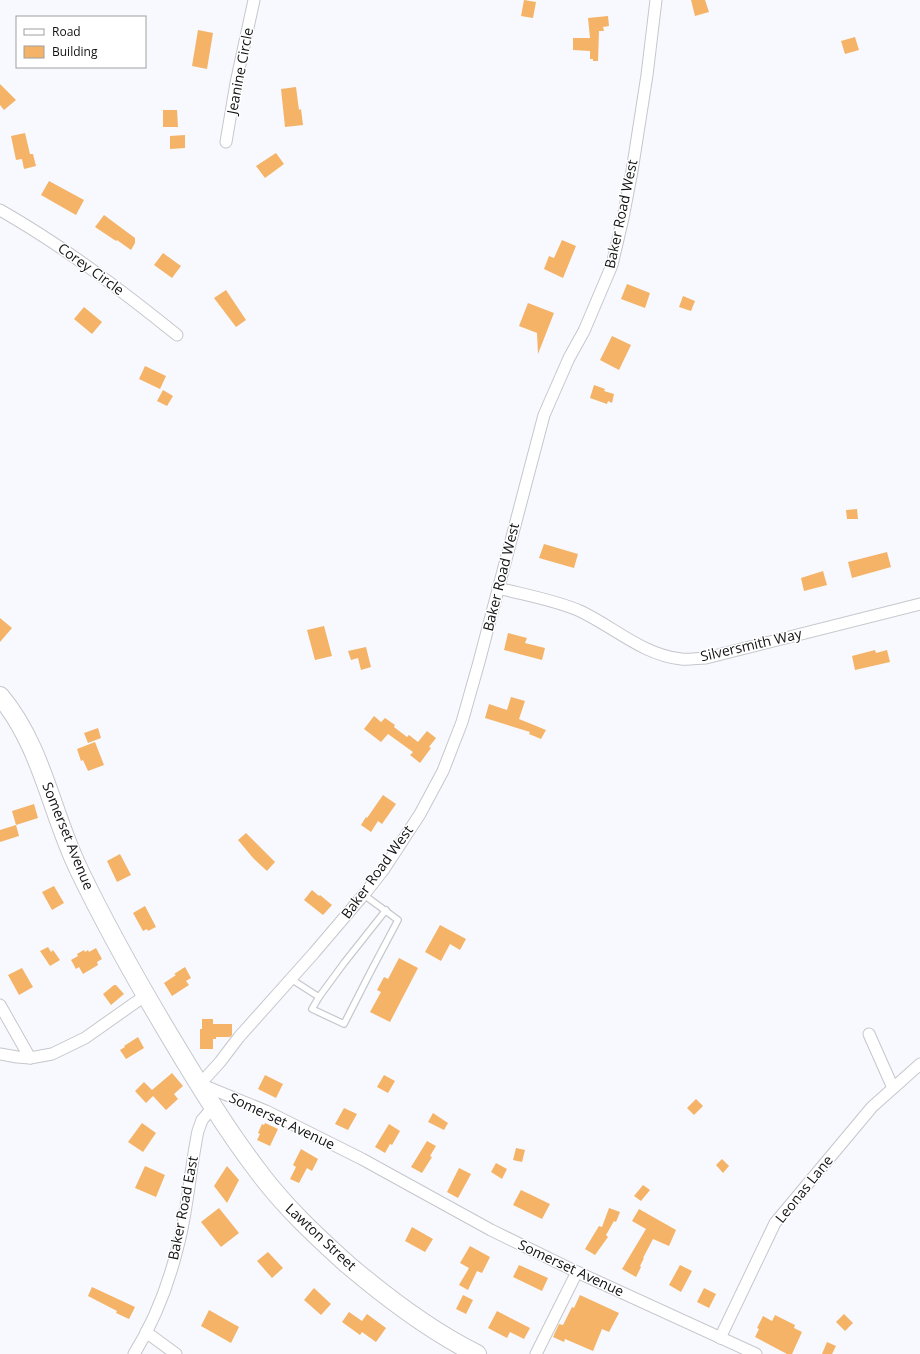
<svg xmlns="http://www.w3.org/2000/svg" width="920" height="1354" viewBox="0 0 920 1354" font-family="'Open Sans',sans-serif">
<rect width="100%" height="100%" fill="#f7f9fe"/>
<!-- building -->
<g fill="#f4b367">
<path d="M524 0 536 2 533 18 521 16Z"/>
<path d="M691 0H705L709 12 695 16Z"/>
<path d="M608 16 609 26 603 27 604 31H599L598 61H593V59H590V51L573 50V38H590L588 18Z"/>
<path d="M198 30 213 33 207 69 192 66Z"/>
<path d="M855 37 859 50 845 54 841 41Z"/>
<path d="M0 84 16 100 4 110 0 105Z"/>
<path d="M296 87 299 110 301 109 303 125 285 127 281 89Z"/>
<path d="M163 110H177L178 127H163Z"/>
<path d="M25 133 30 154H33L36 166 24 169 22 159 16 160 11 136Z"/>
<path d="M185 135V148L170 149V136Z"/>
<path d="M276 153 284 164 265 178 256 166Z"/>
<path d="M49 181 84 200 76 215 41 195Z"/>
<path d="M104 215 135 238V243L131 250 117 240 116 241 95 227Z"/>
<path d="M562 240 576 246 563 278 544 269 549 256 554 258Z"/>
<path d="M163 253 181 266 172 278 154 265Z"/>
<path d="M627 284 650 293 645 308 621 299Z"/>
<path d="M226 290 246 320 236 327 214 298Z"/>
<path d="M683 296 695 301 691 311 679 307Z"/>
<path d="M528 303 554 313 538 354 537 333 519 326Z"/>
<path d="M84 307 102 322 92 334 74 319Z"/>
<path d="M612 336 631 345 619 370 600 360Z"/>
<path d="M145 366 166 376 160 389 139 379Z"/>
<path d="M594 385 605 389 604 391 614 394 612 403 608 401 607 404 590 398Z"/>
<path d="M163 390 173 396 167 406 157 401Z"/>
<path d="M857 509 858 519H847L846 510Z"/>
<path d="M544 544 578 554 574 568 539 558Z"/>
<path d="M887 552 891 567 852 578 848 562Z"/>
<path d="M823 571 827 585 804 591 801 578Z"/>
<path d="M0 618 12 628 0 642Z"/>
<path d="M324 626 332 656 315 660 307 630Z"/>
<path d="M508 633 527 638 525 643 545 648 542 660 504 650Z"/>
<path d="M366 647 371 667 361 670 358 658 351 660 348 651Z"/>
<path d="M875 650 876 653 887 650 890 662 855 670 852 656Z"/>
<path d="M511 697 525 701 519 719 546 730 541 739 529 734 530 732 485 718 489 704 507 710Z"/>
<path d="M374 716 381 722 385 718 395 725 394 727 407 737 409 735 418 742 427 731 436 738 429 747 431 748 420 763 410 755 413 752 388 734 381 742 364 729Z"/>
<path d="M98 728 101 738 88 743 84 733Z"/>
<path d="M95 742 104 765 88 771 83 760 81 761 77 749Z"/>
<path d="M383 795 396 804 382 824 378 821 371 832 361 825 366 817 367 818Z"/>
<path d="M34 804 38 818 16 825 12 811Z"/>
<path d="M16 825 19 836 0 842V830Z"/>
<path d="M246 833 275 862 267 871 253 858 238 840Z"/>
<path d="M120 854 131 875 117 882 107 861Z"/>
<path d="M54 886 64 903 52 910 42 892Z"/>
<path d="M312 890 319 896 320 895 332 905 323 915 304 900Z"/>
<path d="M145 906 156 927 148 931 147 929 143 931 133 913Z"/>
<path d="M440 925 466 939 460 950 450 944 441 961 425 952Z"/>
<path d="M48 947 51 952 53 950 60 960 50 966 40 951Z"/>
<path d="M96 948 102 959 97 962 98 965 83 974 79 967 76 969 71 960 78 956 77 954 84 950 85 952 88 950 89 952Z"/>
<path d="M399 958 418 968 390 1022 370 1012 381 992 377 990 384 977 388 979Z"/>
<path d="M185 967 191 978 186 981 189 985 172 996 164 983 176 975 174 974Z"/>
<path d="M22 968 33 987 19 995 8 975Z"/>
<path d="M114 985H116L124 994 111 1005 103 994Z"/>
<path d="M202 1019H213V1024H232V1035L230 1037H216V1039H213V1049H200V1029H202Z"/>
<path d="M138 1037 144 1048 126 1059 120 1050 125 1047 124 1046Z"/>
<path d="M172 1073 183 1086 174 1094 178 1099 166 1110 153 1096 146 1103 135 1091 144 1082 152 1090Z"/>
<path d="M265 1075 283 1084 276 1098 258 1089Z"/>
<path d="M384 1075 395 1081 388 1093 377 1087Z"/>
<path d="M696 1099 703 1106 694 1115 687 1108Z"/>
<path d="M344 1108 357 1114 348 1130 335 1124Z"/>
<path d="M433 1113 448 1123 444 1130 428 1122Z"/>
<path d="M142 1123 156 1133 143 1152 128 1142Z"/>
<path d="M265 1123 278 1129 270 1146 257 1140 260 1134 258 1133 262 1124 264 1125Z"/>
<path d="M389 1124 400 1131 392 1145 390 1144 385 1153 375 1147Z"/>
<path d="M427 1141 436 1146 430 1156 432 1157 422 1173 411 1167Z"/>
<path d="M516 1148 525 1150 522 1162 513 1160Z"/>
<path d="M301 1149 318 1159 312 1171 307 1168 299 1183 290 1179 296 1167 293 1165Z"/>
<path d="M722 1159 729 1166 723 1173 716 1165Z"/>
<path d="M496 1163 507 1169 502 1179 491 1172Z"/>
<path d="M145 1166 165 1175 156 1197 135 1188Z"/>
<path d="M227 1166 239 1180 227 1203 214 1186Z"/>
<path d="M459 1168 471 1174 458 1198 447 1192Z"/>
<path d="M643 1185 650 1190 641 1201 634 1196Z"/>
<path d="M521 1190 550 1204 542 1219 513 1205Z"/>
<path d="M219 1208 239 1233 221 1247 201 1222Z"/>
<path d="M609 1208 620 1212 616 1222 614 1221 606 1235 608 1237 595 1255 585 1249 599 1226 602 1227Z"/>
<path d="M639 1209 676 1230 669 1246 653 1239 643 1258H644L640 1266 641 1267 636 1277 622 1269 646 1229 632 1221Z"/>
<path d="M412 1227 433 1239 425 1252 405 1241Z"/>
<path d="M470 1246 490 1257 482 1273 477 1271 468 1290 459 1285 469 1268 460 1263Z"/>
<path d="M268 1252 283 1268 272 1278 257 1261Z"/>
<path d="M519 1265 548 1278 542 1291 513 1277Z"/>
<path d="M680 1265 692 1271 681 1292 669 1285Z"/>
<path d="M92 1287 135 1307 129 1319 116 1313 117 1311 88 1296Z"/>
<path d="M314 1288 331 1304 321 1315 304 1300Z"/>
<path d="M704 1288 716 1294 709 1308 697 1302Z"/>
<path d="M463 1295 473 1300 466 1314 456 1309Z"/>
<path d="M580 1295 619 1313 609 1332 602 1329 593 1351 565 1339 564 1342 553 1337 559 1324 563 1325 572 1307 574 1308Z"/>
<path d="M209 1310 239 1327 231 1343 201 1326Z"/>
<path d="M497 1311 530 1328 524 1339 510 1332 507 1338 488 1328Z"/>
<path d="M349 1312 362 1321 367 1314 386 1328 376 1342 362 1332 360 1335 342 1322Z"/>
<path d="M844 1314 853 1323 845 1331 836 1322Z"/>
<path d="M775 1315 795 1325 794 1328 802 1332 792 1354H787L755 1337 759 1329 757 1328 763 1316 772 1321Z"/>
<path d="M827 1342 836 1346 832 1354H822Z"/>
</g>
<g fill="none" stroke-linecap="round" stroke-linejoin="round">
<!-- lane casing -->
<g stroke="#c5c7cb" stroke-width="8">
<g id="lane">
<path d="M291 979 319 997 312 1009 344 1024 372 969 398 920 364 895"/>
<path d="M319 997 344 963 386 910"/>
</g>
</g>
<!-- street casing -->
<g stroke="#c5c7cb" stroke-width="13">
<g id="street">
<path d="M656 0 647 75 632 171 623 218 612 265 584 331 569 358 544 415 479 662 462 722 443 771 420 814 384 869 366 892 314 953 239 1037 220 1062 200 1084 266 1111 362 1159 491 1230 577 1272 756 1354"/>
<path d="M226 142 236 83 254 0"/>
<path d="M0 210C63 246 120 289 177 335"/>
<path d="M498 588C525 595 555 600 580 611 614 627 643 655 681 659 689 660 698 658 706 658L920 604"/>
<path d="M0 1005 30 1058"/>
<path d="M869 1034 893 1088"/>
<path d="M0 1054 17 1057 30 1058 52 1054 85 1038 146 995"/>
<path d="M146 1332 176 1354"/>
<path d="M720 1338 775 1223 872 1107 920 1064"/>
<path d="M134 1354C154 1322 169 1283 178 1246 188 1209 190 1169 198 1131L202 1120 214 1106"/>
<path d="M536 1354 577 1272"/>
</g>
</g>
<!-- primary casing -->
<g stroke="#c5c7cb" stroke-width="20">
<path id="primary" d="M0 696C42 746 51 812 79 870 107 928 138 983 171 1038 198 1083 226 1129 258 1171 284 1206 315 1235 347 1264 387 1298 430 1331 477 1354"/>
</g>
<!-- lane -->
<use href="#lane" stroke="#fff" stroke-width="5.5"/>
<!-- street -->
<use href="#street" stroke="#fff" stroke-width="11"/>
<!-- primary -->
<use href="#primary" stroke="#fff" stroke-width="18"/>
</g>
<g text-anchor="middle" stroke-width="3" stroke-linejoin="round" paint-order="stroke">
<!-- street labels -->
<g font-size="14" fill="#111113" stroke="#fff">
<text transform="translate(240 71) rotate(-79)" y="5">Jeanine Circle</text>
<text transform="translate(621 214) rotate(-78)" y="5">Baker Road West</text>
<text transform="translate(91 269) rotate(36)" y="5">Corey Circle</text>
<text transform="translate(501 577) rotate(-76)" y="5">Baker Road West</text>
<text transform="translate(751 645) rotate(-13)" y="5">Silversmith Way</text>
<text transform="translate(68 836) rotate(68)" y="5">Somerset Avenue</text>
<text transform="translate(377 872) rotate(-54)" y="5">Baker Road West</text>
<text transform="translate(282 1121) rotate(25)" y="5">Somerset Avenue</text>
<text transform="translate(804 1189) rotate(-51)" y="5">Leonas Lane</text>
<text transform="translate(183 1208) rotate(-79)" y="5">Baker Road East</text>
<text transform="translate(321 1237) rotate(43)" y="5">Lawton Street</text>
<text transform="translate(571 1268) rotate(25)" y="5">Somerset Avenue</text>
</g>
</g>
<!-- legend -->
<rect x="16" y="16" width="130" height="52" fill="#ffffff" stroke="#a0a0a1"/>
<rect x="24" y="29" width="20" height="6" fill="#ffffff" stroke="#a0a0a1"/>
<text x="52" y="36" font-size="12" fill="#111113">Road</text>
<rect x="24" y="46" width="20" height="12" fill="#f4b367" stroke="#a0a0a1"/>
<text x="52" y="56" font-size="12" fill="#111113">Building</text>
</svg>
